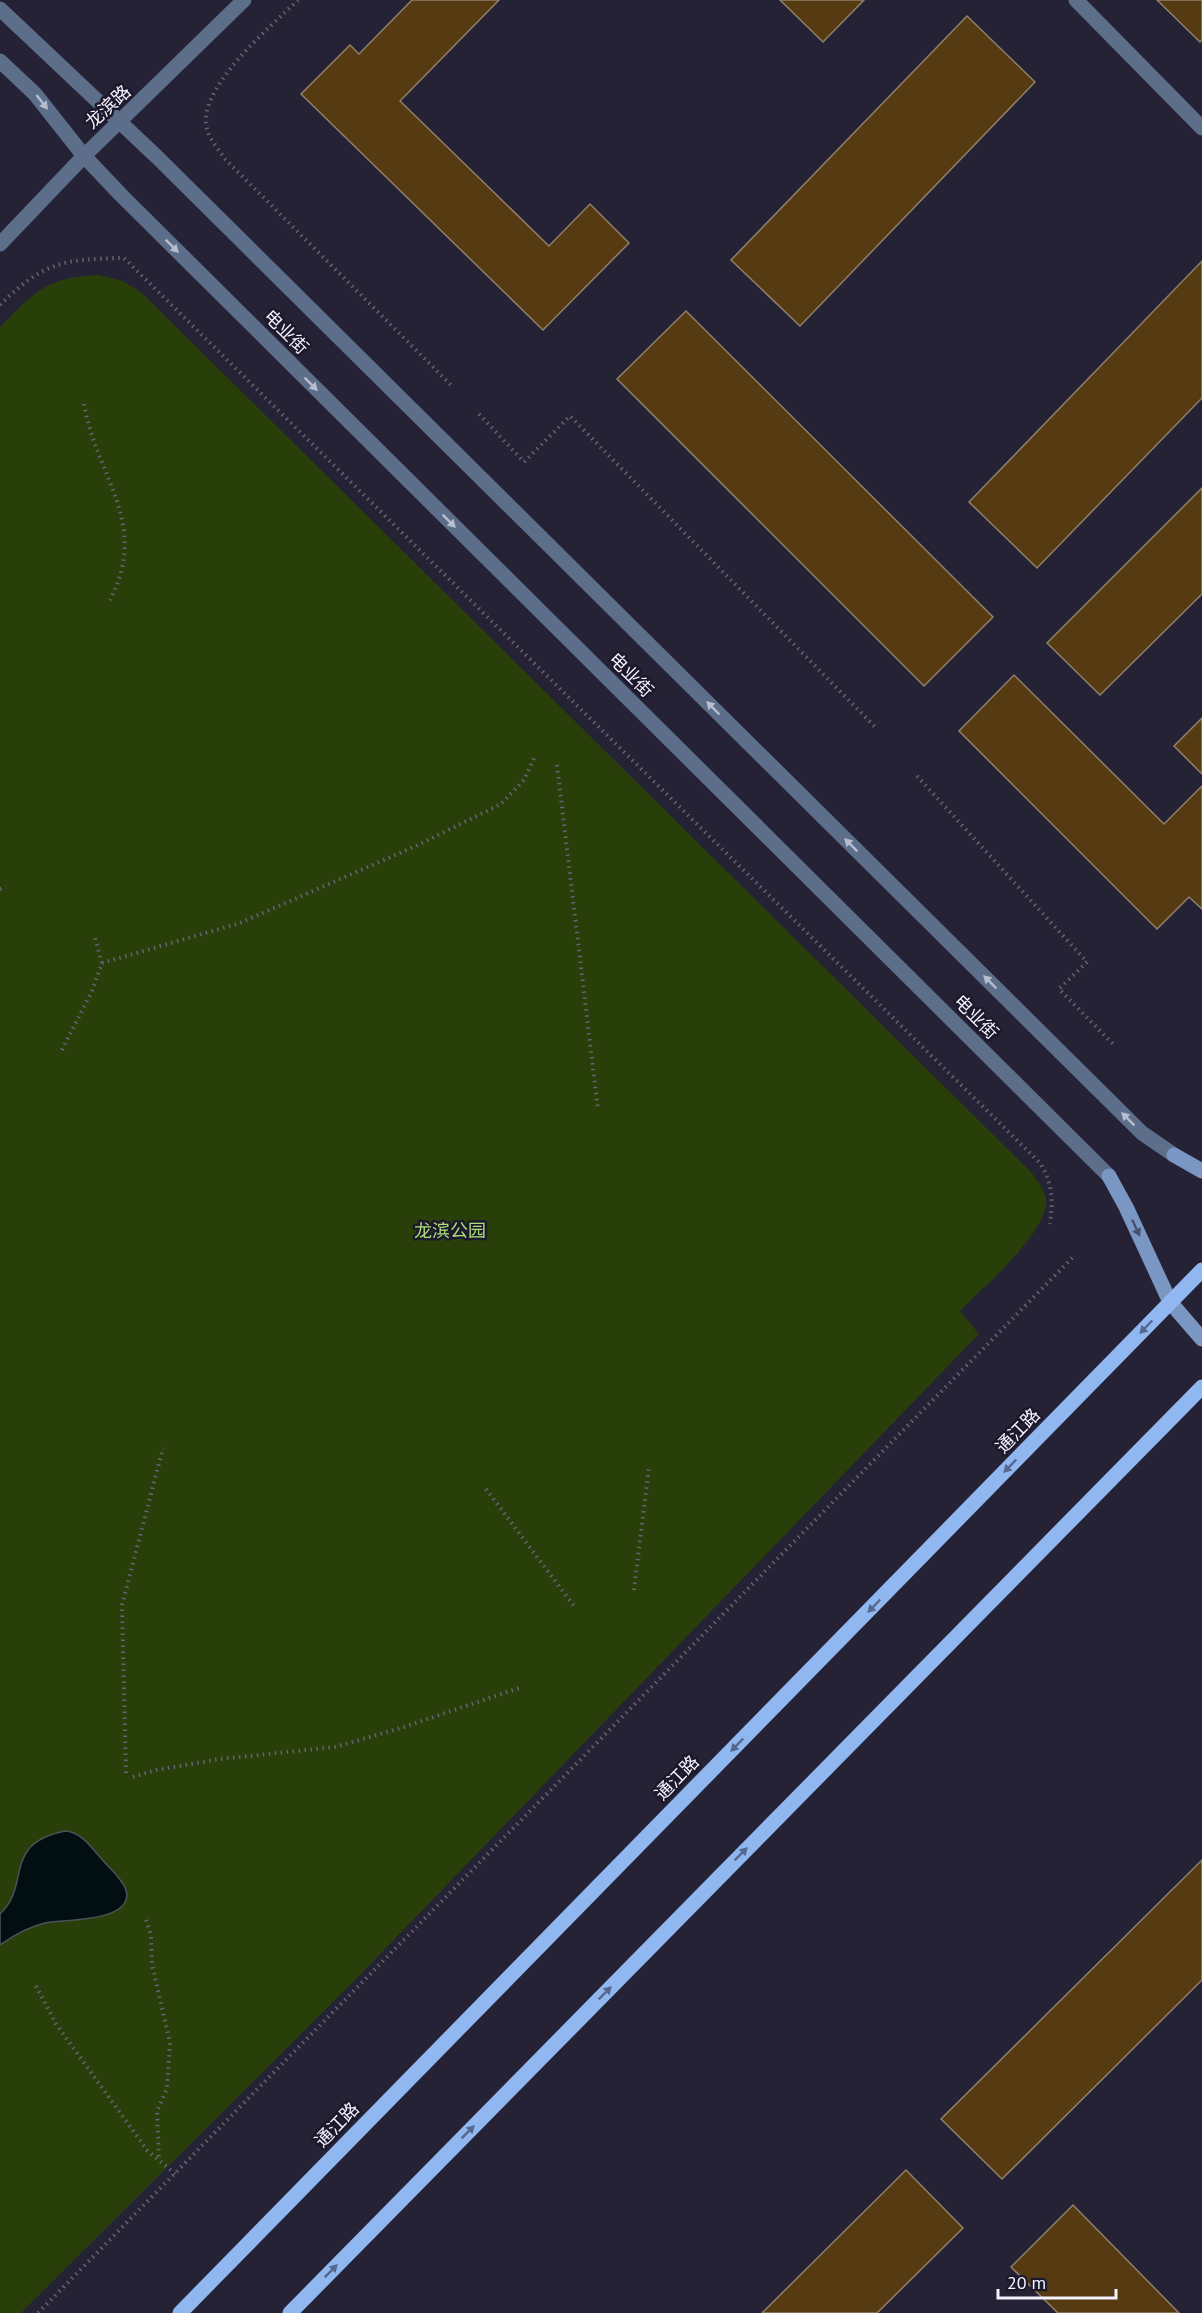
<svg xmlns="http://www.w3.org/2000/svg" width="1202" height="2313" viewBox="0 0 1202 2313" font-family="'PT Sans','Noto Sans SC',sans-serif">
<rect width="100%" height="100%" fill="#252236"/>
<!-- green -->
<path fill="#283f0a" d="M98 275 123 281 142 293 1032 1173C1037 1181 1044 1189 1046 1198 1051 1230 982 1288 960 1311L979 1334 358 1977 21 2313H0V327C36 291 45 278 98 275Z"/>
<!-- water -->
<path fill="#020f12" stroke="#4b5359" stroke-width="1.5" d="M65 1831C81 1832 90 1846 100 1857 108 1867 122 1878 126 1890 135 1923 62 1919 45 1923 28 1927 14 1935 0 1945V1914C32 1884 1 1844 65 1831Z"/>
<!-- building -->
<g fill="#553a12" stroke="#90806a" stroke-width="1.5">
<path d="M412 0H499L400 101 549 246 590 204 629 243 543 330 301 94 350 45 359 54Z"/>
<path d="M780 0H864L823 42Z"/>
<path d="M1157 0H1202V40L1200 42Z"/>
<path d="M967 16 1035 82 800 326 731 260Z"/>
<path d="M1202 261V398L1037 568 969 502Z"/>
<path d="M686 311 993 617 924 686 617 379Z"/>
<path d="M1202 488V594L1100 695 1047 643Z"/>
<path d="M1014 675 1164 824 1202 786V909L1189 897 1157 929 959 731Z"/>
<path d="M1202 718V774L1174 746Z"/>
<path d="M1202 1860V1980L1002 2179 941 2119Z"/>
<path d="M906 2170 963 2228 877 2313H762Z"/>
<path d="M1073 2205 1179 2313H1058L1011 2267Z"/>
</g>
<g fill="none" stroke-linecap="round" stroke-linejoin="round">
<!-- path -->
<g stroke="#656374" stroke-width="4" stroke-dasharray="1.5 4.5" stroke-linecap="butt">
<path d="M298 0C272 26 192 91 208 132 211 141 220 151 225 159L451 385"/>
<path d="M0 305C43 262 64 259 124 258L1040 1163C1053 1184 1053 1200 1050 1224"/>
<path d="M84 404C97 479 150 522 110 600"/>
<path d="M479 414 524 462 570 416 876 728"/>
<path d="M557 765 598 1110"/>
<path d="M917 776 1087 962 1059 989 1113 1044"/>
<path d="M0 889 6 887"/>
<path d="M102 963 240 923 418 845 501 804 524 780 535 756"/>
<path d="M62 1050 92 991 102 963 95 938"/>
<path d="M486 1489 574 1606"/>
<path d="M634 1590 649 1467"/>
<path d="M126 1773 122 1605 163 1448"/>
<path d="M133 1777 156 1770 220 1759 335 1747 404 1727 519 1688"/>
<path d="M146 1920 151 1935 152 1964 170 2043 167 2089 157 2111 159 2160"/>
<path d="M36 1986 56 2024 147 2150 175 2174"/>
<path d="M38 2313 1075 1255"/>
</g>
<!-- minor -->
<g stroke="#5c6e8a" stroke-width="15">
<path d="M1076 0 1202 128"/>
<path d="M0 244 84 156 244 0"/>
</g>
<!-- tertiary -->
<g stroke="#5c6e8a" stroke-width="15">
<path d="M0 9 157 157 1142 1133 1174 1155"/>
<path d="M0 61 35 94 84 156 120 194 1109 1176"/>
</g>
<!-- secondary -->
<g stroke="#7a97c4" stroke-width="15">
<path d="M1174 1155 1202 1171"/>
<path d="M1109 1176 1126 1207 1170 1302 1202 1339"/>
</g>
<!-- primary -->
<g stroke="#91b7f1" stroke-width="15">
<path d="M180 2313 1202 1270"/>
<path d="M290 2313 1202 1387"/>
</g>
</g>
<!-- one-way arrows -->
<defs><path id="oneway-solid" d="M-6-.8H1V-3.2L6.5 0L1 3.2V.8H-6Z" transform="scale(1.5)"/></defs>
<g fill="#b7bed0">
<use href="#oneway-solid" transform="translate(42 102) rotate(52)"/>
<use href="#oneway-solid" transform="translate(172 246) rotate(45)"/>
<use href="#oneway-solid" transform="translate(311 384) rotate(45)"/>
<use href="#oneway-solid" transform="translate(449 521) rotate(45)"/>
<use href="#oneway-solid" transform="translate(713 708) rotate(-135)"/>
<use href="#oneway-solid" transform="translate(851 845) rotate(-135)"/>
<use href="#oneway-solid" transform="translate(990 982) rotate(-135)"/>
<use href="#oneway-solid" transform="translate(1128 1119) rotate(-135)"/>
</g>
<use fill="#465270" href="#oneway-solid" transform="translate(1136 1228) rotate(65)"/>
<g fill="#56688e">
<use href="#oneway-solid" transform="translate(1146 1327) rotate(134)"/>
<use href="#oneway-solid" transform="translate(1010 1466) rotate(134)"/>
<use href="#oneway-solid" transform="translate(874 1606) rotate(134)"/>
<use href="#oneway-solid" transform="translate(737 1745) rotate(134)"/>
<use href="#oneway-solid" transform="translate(741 1854) rotate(-45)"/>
<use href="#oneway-solid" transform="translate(605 1993) rotate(-45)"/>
<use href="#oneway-solid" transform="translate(468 2132) rotate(-45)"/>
<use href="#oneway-solid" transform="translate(331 2271) rotate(-45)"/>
</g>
<g text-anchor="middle" stroke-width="5" stroke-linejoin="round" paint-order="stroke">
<!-- street labels -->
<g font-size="18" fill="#f4f3fe" stroke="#1c192c">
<text transform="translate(108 107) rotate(-43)" y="6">龙滨路</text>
<text transform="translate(286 332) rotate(45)" y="6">电业街</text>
<text transform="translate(631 675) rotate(45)" y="6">电业街</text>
<text transform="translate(976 1017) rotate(45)" y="6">电业街</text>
<text transform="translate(1018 1431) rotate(-46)" y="6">通江路</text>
<text transform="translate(677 1778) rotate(-46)" y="6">通江路</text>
<text transform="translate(337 2125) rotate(-46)" y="6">通江路</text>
</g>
<!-- park labels -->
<g font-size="18" fill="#addf7a" stroke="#1c192c">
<text x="450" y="1237">龙滨公园</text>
</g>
</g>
<!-- scale -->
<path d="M998 2289v9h118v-9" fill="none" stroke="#f4f3fe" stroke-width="3"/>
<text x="1007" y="2289" font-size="18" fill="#f4f3fe" stroke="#1c192c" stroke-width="4.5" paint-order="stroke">20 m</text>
</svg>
